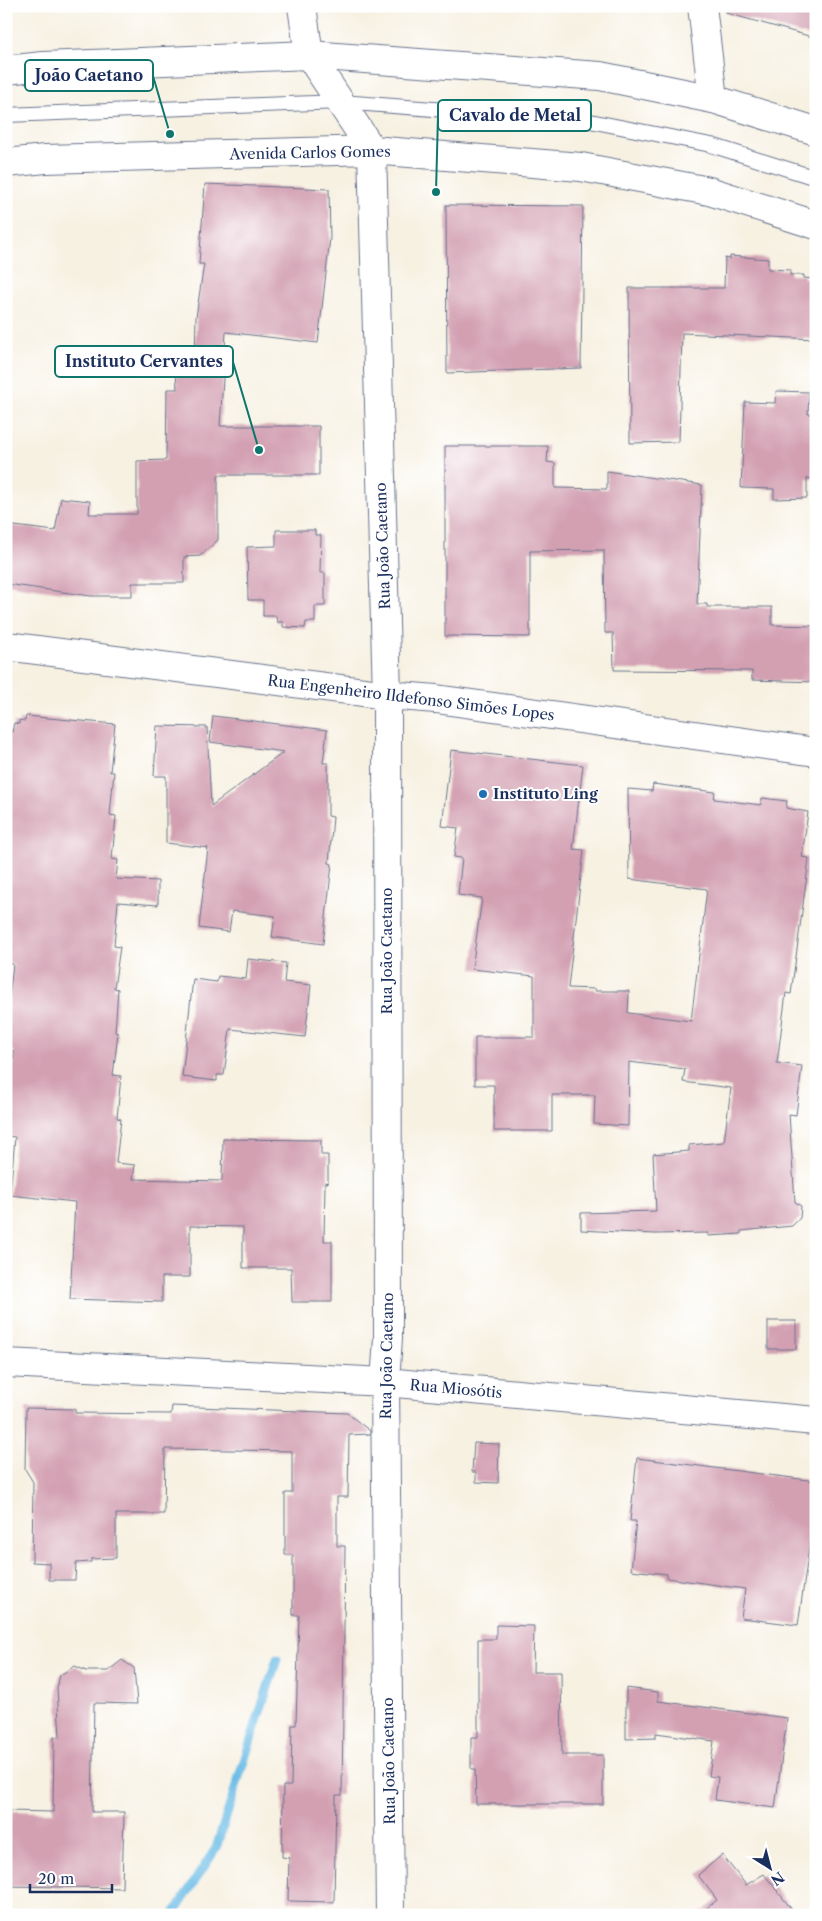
<svg xmlns="http://www.w3.org/2000/svg" width="822" height="1921" viewBox="0 0 822 1921" font-family="'Libre Caslon Text',serif">
<rect width="100%" height="100%" fill="#fff"/>
<filter id="ink" filterUnits="userSpaceOnUse"><feTurbulence type="fractalNoise" baseFrequency=".02" numOctaves="2"/><feDisplacementMap in="SourceGraphic" scale="10" xChannelSelector="R" yChannelSelector="G"/><feConvolveMatrix kernelMatrix="1 2 1 2 8 2 1 2 1" color-interpolation-filters="sRGB"/></filter>
<filter id="wash" filterUnits="userSpaceOnUse"><feTurbulence type="fractalNoise" baseFrequency=".0096" numOctaves="4" result="noise"/><feDisplacementMap in="SourceGraphic" scale="20" xChannelSelector="R" yChannelSelector="G"/><feGaussianBlur stdDeviation="1.12" result="paint"/><feColorMatrix in="noise" values="0 0 0 0 0 0 0 0 0 0 0 0 0 0 0 0 0 1.4 0 .05"/><feComposite in="paint" operator="in"/></filter>
<g filter="url(#wash)">
<rect width="100%" height="100%" fill="#f7f1e2"/>
<g fill="none" stroke-linecap="round" stroke-linejoin="round">
<!-- stream -->
<path stroke="#6abce6" stroke-width="9" d="M173 1915 216 1848 277 1659"/>
</g>
<g id="blocks">
<!-- building -->
<g fill="#d3a0b2">
<path d="M727 6H816V38L726 13Z"/>
<path d="M205 184 329 189 330 238 318 343 226 332 220 426H319V475H218V540L200 556 184 557V583H132V596H91L6 584V525L55 531 61 498 90 501 89 514H137V461L166 460 167 389H177L176 369H190V360H195L196 317 204 264H199Z"/>
<path d="M446 205 583 206 581 368 447 373Z"/>
<path d="M730 256 768 259V269L790 270V275H804V278L816 279V339L682 333 679 442 630 443 629 288H724L725 258 730 259Z"/>
<path d="M776 391 809 392 808 414H816L813 479 807 478V498L774 499V489L741 488 745 402 775 403Z"/>
<path d="M445 446H548L547 462 555 463V488L607 489V471L702 485 697 604H707V607H772V625L816 626V682L752 680V671L614 670 613 633H605L604 550 530 551V637L445 636Z"/>
<path d="M276 530H315V535H321L320 573H325V606H315V622H306L305 628 283 627V622H277L276 616H263V600H248L247 547 276 546Z"/>
<path d="M26 716 115 724 110 772H114L110 815 116 816 112 859 118 860 116 879 158 881V905L118 902 114 946 120 947 114 988 118 989 115 1032 118 1033 113 1075 121 1076 117 1118 121 1119 116 1163 135 1165 133 1179 222 1181 223 1139 321 1140V1155H328V1183L325 1182 324 1241H332V1302H292L291 1268H243V1227L190 1226V1277H162V1302L70 1299 75 1202 10 1195 15 1137 6 1136V1131L14 1051 6 1050V1023L13 964H6L9 935H6L9 877H6V731L12 732 14 723 19 724V720L25 721Z"/>
<path d="M213 716 327 730 323 763H328V816L333 817 329 863 332 864 323 944 272 937 275 916 232 911 229 932 199 928 208 848 166 843V776H154L157 726 207 727 211 806 284 752 210 742Z"/>
<path d="M451 750 583 765 573 849 584 850 568 988 595 989V991H629L628 1013 691 1021 707 889 629 879 628 789 652 791 653 784 715 792 714 799 761 805 762 798 787 801 786 808 808 812 802 857 809 858 806 882 791 994 786 993 777 1063 802 1066 796 1115 789 1114 795 1202 801 1206 800 1218 792 1226 741 1231V1234L708 1236V1233L655 1234 581 1230V1213L656 1211 653 1154 689 1151V1145L724 1142 731 1088 683 1082 685 1069 629 1062 628 1126 594 1124 595 1095H552V1131H494V1085H475V1037H534V976L472 969 482 898 458 895 462 858 454 857 458 828 442 826Z"/>
<path d="M248 959 286 963 284 982 311 985 305 1037 230 1029 224 1075H217V1081L182 1077 193 979 217 982 218 976 246 979Z"/>
<rect x="768" y="1321" width="28" height="28"/>
<path d="M172 1406 347 1413 370 1431V1434L349 1435 348 1497H337V1546H345L342 1795H336L334 1902 288 1901 289 1858 282 1857 283 1786H291L292 1725H296L299 1615H293V1555H285V1493H292V1451L165 1449 164 1514H116V1558L91 1559V1562L76 1563 75 1580H49V1563L32 1562 33 1482 25 1469 26 1408 75 1409V1413L171 1414Z"/>
<path d="M474 1443 499 1444 498 1483 476 1482V1472H472Z"/>
<path d="M637 1458 816 1481V1536L811 1535 798 1625 741 1618 745 1589 667 1578V1574L631 1570 636 1521H630Z"/>
<path d="M496 1625 534 1626 533 1672H561L562 1755H603V1804H476L475 1769H471V1737H478V1639H496Z"/>
<path d="M122 1660 134 1668 137 1704 94 1703 92 1812H124L122 1888 6 1886V1811L53 1812 54 1737H60L57 1688 60 1675 75 1666 86 1671H108Z"/>
<path d="M626 1688 658 1692V1701L787 1718 775 1808 715 1800 718 1777 709 1776 714 1741 656 1733V1738L626 1739Z"/>
<path d="M722 1855 746 1885 764 1874 796 1915H698L717 1900 698 1875Z"/>
</g>
</g>
</g>
<g filter="url(#ink)">
<use href="#blocks" fill-opacity="0" stroke="#68738c" stroke-width="1"/>
<g fill="none" stroke-linecap="round" stroke-linejoin="round">
<!-- lane casing -->
<g stroke="#68738c" stroke-width="16">
<path id="lane" d="M6 115 341 102 590 121 711 145 816 178"/>
</g>
<!-- street casing -->
<g stroke="#68738c" stroke-width="30">
<g id="street">
<path d="M702 6 713 99"/>
<path d="M372 150 387 695 388 1338 385 1382 390 1915"/>
<path d="M6 646 387 695 436 699 816 752"/>
</g>
</g>
<!-- secondary casing -->
<g stroke="#68738c" stroke-width="30">
<g id="secondary">
<path d="M302 6 309 55 372 150"/>
<path d="M6 1363 385 1382 816 1421"/>
</g>
</g>
<!-- primary casing -->
<g stroke="#68738c" stroke-width="30">
<g id="primary">
<path d="M6 70 43 66 309 55 600 76 713 99 816 131"/>
<path d="M6 163 45 159 372 150 581 167 709 191 816 225"/>
</g>
</g>
<!-- lane -->
<use href="#lane" stroke="#fff" stroke-width="14"/>
<!-- street -->
<use href="#street" stroke="#fff" stroke-width="28"/>
<!-- secondary -->
<use href="#secondary" stroke="#fff" stroke-width="28"/>
<!-- primary -->
<use href="#primary" stroke="#fff" stroke-width="28"/>
</g>
</g>
<!-- markers -->
<circle fill="#1f6fb2" stroke="#fff" stroke-width="2" cx="483" cy="794" r="5"/>
<g text-anchor="middle" stroke-width="4" stroke-linejoin="round" paint-order="stroke">
<!-- street labels -->
<g font-size="15" fill="#1b2f5e" stroke="#fff">
<text transform="translate(310 153) rotate(-1)" y="5">Avenida Carlos Gomes</text>
<text transform="translate(383 546) rotate(-92)" y="5">Rua João Caetano</text>
<text transform="translate(411 698) rotate(7)" y="5">Rua Engenheiro Ildefonso Simões Lopes</text>
<text transform="translate(387 951) rotate(-90)" y="5">Rua João Caetano</text>
<text transform="translate(387 1356) rotate(-89)" y="5">Rua João Caetano</text>
<text transform="translate(456 1389) rotate(5)" y="5">Rua Miosótis</text>
<text transform="translate(389 1761) rotate(-91)" y="5">Rua João Caetano</text>
</g>
<!-- poi labels -->
<g font-size="15" font-weight="bold" fill="#1b2f5e" stroke="#fff" text-anchor="start">
<text x="493" y="799">Instituto Ling</text>
</g>
</g>
<!-- callouts -->
<path fill="none" stroke="#0f766e" stroke-width="2" d="M170 134L153 76M436 192L438 115M259 450L233 362"/>
<g fill="#0f766e" stroke="#fff" stroke-width="2">
<circle cx="170" cy="134" r="5"/>
<circle cx="436" cy="192" r="5"/>
<circle cx="259" cy="450" r="5"/>
</g>
<g fill="#fff" stroke="#0f766e" stroke-width="2">
<rect x="25" y="60" width="128" height="31" rx="5"/>
<rect x="438" y="100" width="153" height="31" rx="5"/>
<rect x="55" y="346" width="178" height="31" rx="5"/>
</g>
<g font-size="16" text-anchor="middle" font-weight="bold" fill="#1b2f5e">
<text x="89" y="81">João Caetano</text>
<text x="515" y="121">Cavalo de Metal</text>
<text x="144" y="367">Instituto Cervantes</text>
</g>
<!-- margin -->
<rect width="822" height="1921" fill="none" stroke="#fff" stroke-width="25"/>
<!-- north arrow -->
<g transform="translate(770 1868) rotate(144)" stroke="#ffffff" stroke-width="4" paint-order="stroke">
<path d="M0-4L9 19L0 12L-9 19Z" fill="#1b2f5e"/>
<text y="-8" font-size="14" font-weight="bold" text-anchor="middle" fill="#1b2f5e">N</text>
</g>
<!-- scale -->
<path d="M30 1884v8h82v-8" fill="none" stroke="#1b2f5e" stroke-width="2.5"/>
<text x="38" y="1884" font-size="15" fill="#1b2f5e" stroke="#ffffff" stroke-width="4" paint-order="stroke">20 m</text>
</svg>
